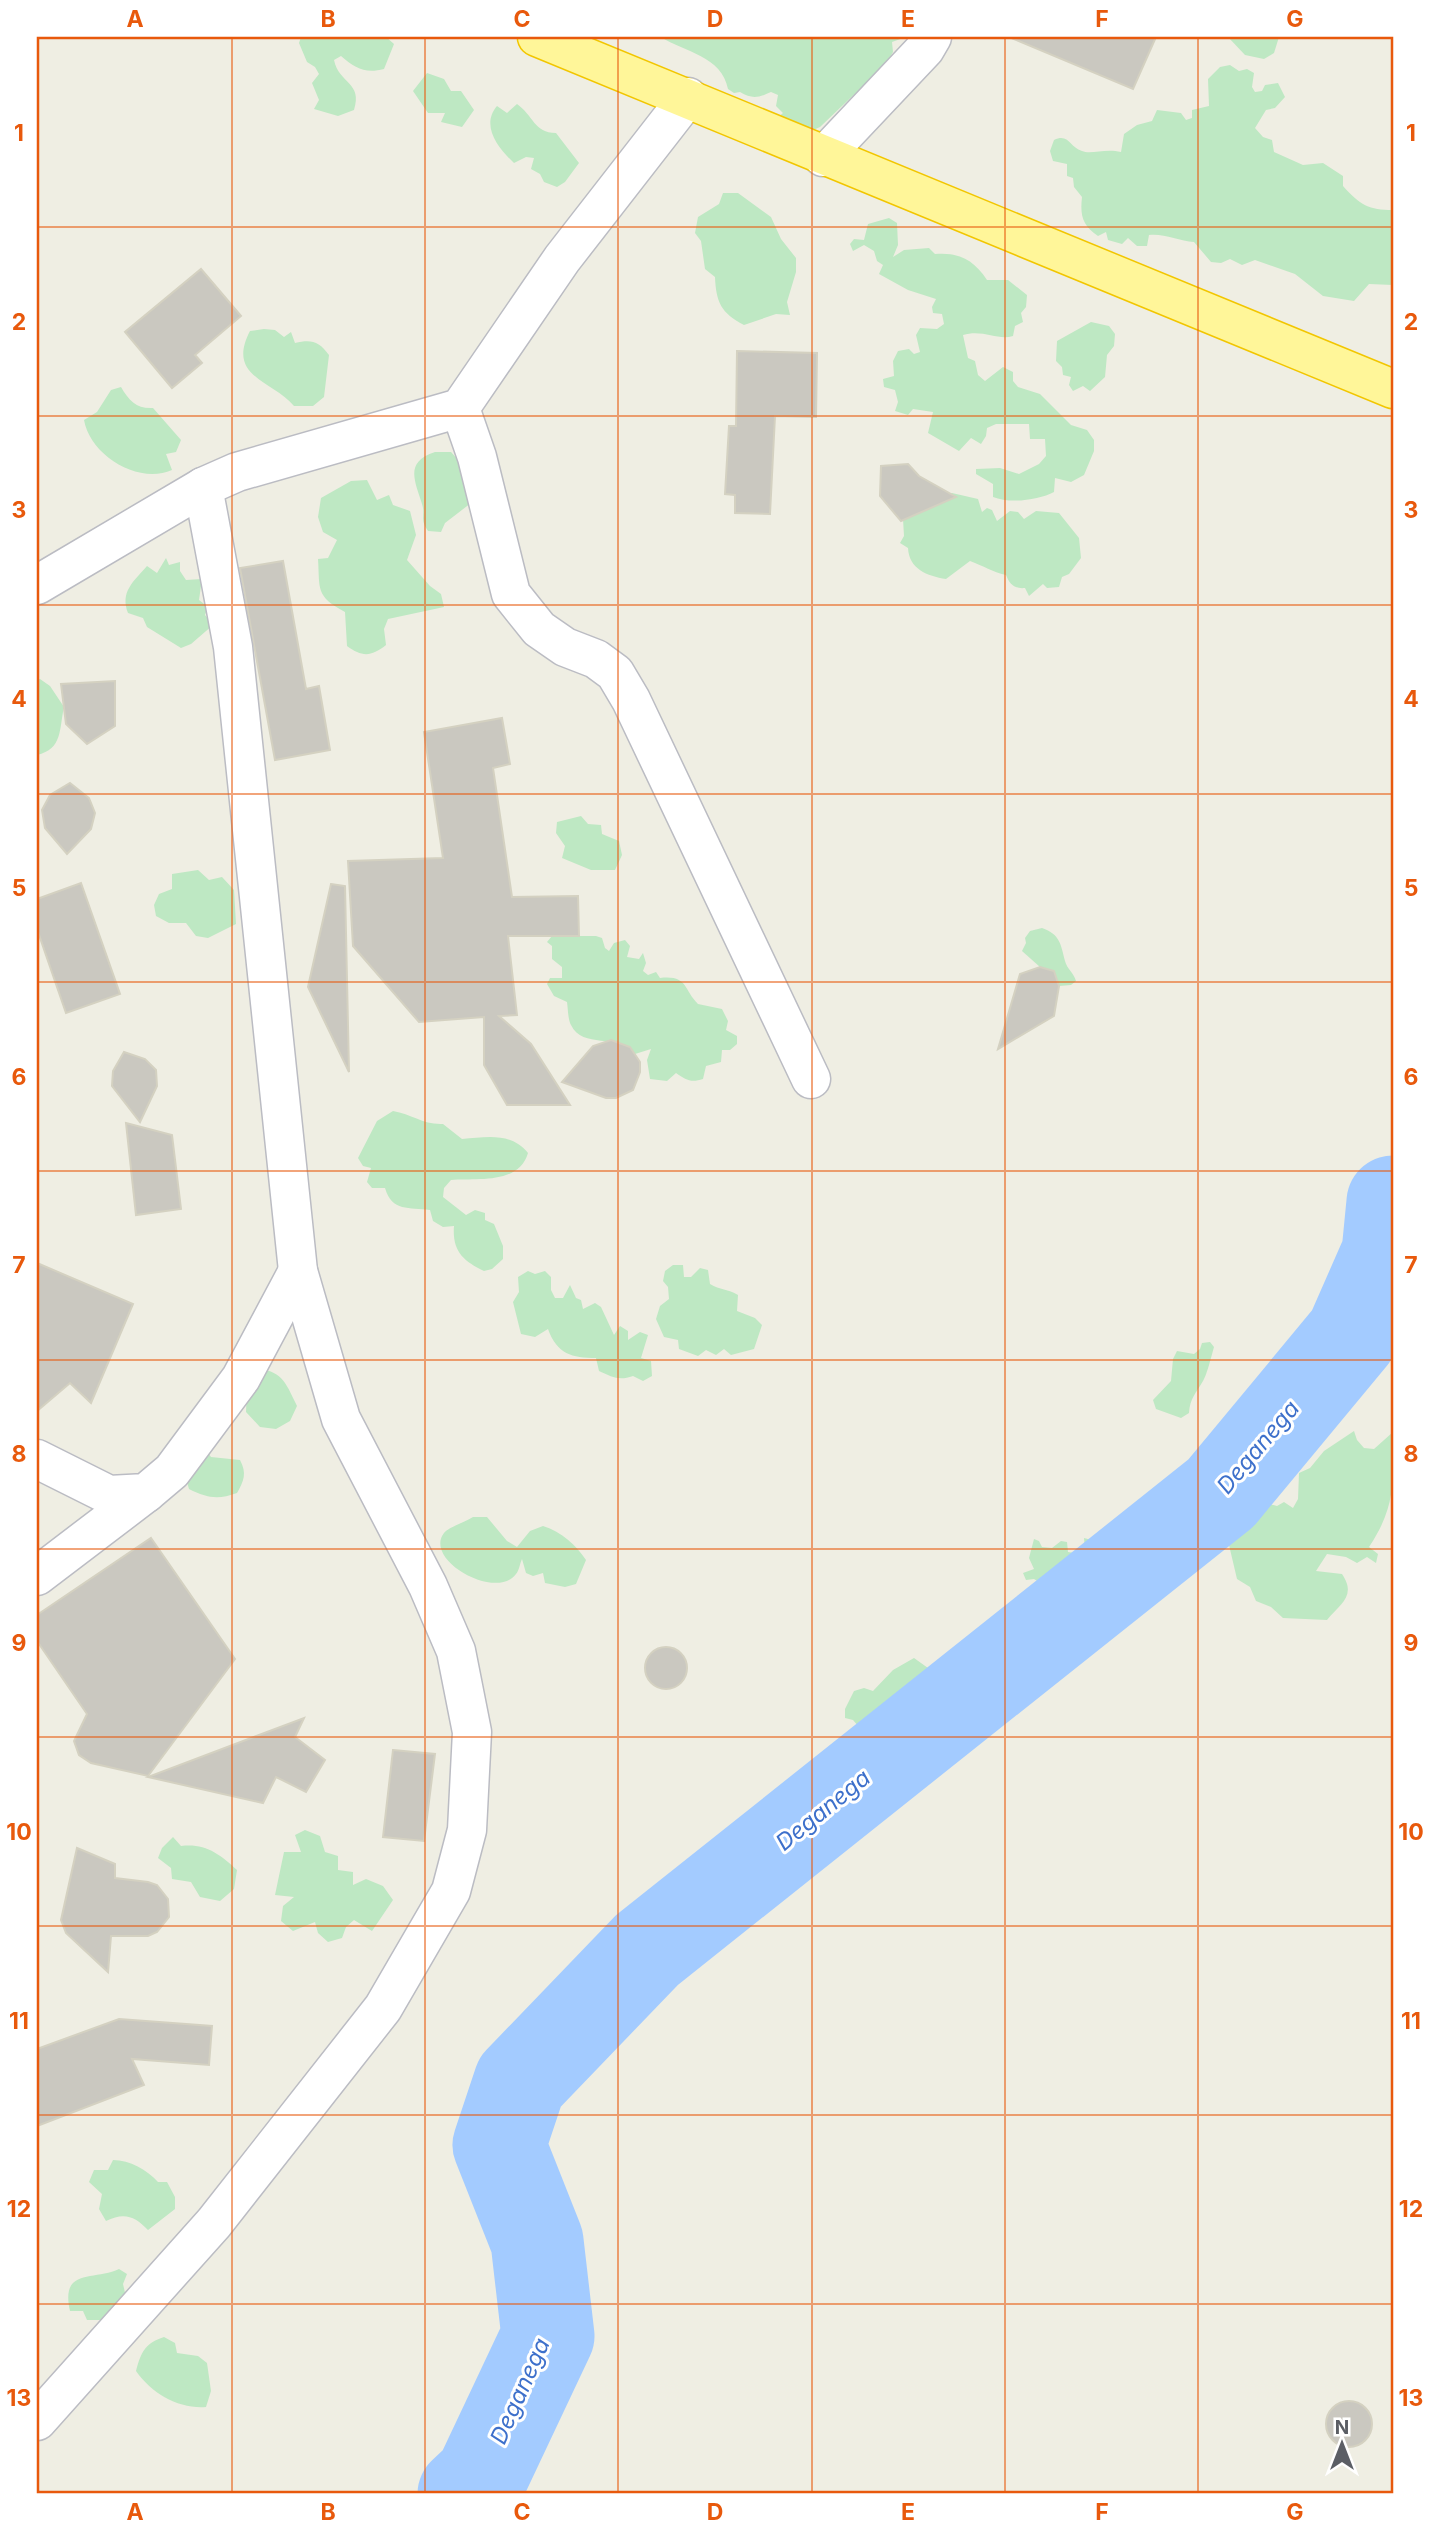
<svg xmlns="http://www.w3.org/2000/svg" width="1430" height="2531" viewBox="0 0 1430 2531" font-family="Inter,sans-serif">
<rect width="100%" height="100%" fill="#efeee3"/>
<!-- green -->
<g fill="#bee8c3">
<path d="M301 37H386L394 44 384 69C365 74 355 68 341 56L334 60C339 84 363 82 354 110L338 116 314 109 319 100 312 83 319 74 315 67 307 62 299 43Z"/>
<path d="M661 37H906L892 42 893 52 886 64 820 127 811 131 777 118 783 113 776 106 778 95 771 92C758 98 752 99 740 92L734 93 728 89C722 56 684 52 661 37Z"/>
<path d="M1228 37H1279L1274 53 1264 59 1245 55Z"/>
<path d="M1230 65 1239 71 1247 69 1254 73 1252 87 1255 92 1262 91 1265 85 1278 83 1285 97 1275 108 1266 110 1255 128 1263 137 1272 140 1274 152 1303 165 1323 163 1343 176V186C1360 205 1369 210 1393 210V285L1369 284 1354 301 1323 296 1295 274 1255 260 1242 265 1230 259 1221 263 1211 262 1194 242C1179 241 1163 233 1149 235L1147 246H1137L1128 238 1122 244 1108 240 1106 232 1098 236C1082 225 1080 215 1082 197L1074 187 1073 178 1067 176V164L1053 161 1050 151 1054 140C1069 133 1069 147 1082 151 1091 155 1105 148 1121 152L1124 134 1137 125 1152 121 1157 110 1181 113 1186 120 1192 118V110L1209 106 1208 79 1220 67Z"/>
<path d="M427 73 444 79 451 91H461L474 110 462 127 441 122 445 113H428L413 91Z"/>
<path d="M517 104C533 115 534 133 556 133L579 163 565 182 557 187 544 182 540 174 531 169 534 158 526 157 514 163C499 149 480 126 497 106L507 113Z"/>
<path d="M723 193H738L771 217 781 239 796 258V272L787 302 790 315 776 314 744 325C721 313 716 302 715 277L705 269 701 241 695 233 698 217 719 204Z"/>
<path d="M889 218 897 223 898 245 893 257 904 250 929 248 935 254C959 252 974 260 987 280H1008L1027 295 1026 307 1021 313 1023 322 1015 326 1013 336C998 341 983 329 963 335L968 358 975 361 978 375 985 381 1003 367 1013 372V381L1018 387 1040 394 1071 425 1087 430 1094 440V451L1084 475 1071 482 1055 478 1054 492C1039 500 1010 504 993 497V484L976 474V469L1000 468 1019 474 1039 464 1046 456 1045 439H1030L1029 424H996L987 428 986 436 981 444 971 438 959 451 928 433 933 412 913 409 908 415 895 411 898 402 895 390 884 387 883 379 894 376 893 361 898 351 909 349 914 354 920 352 916 335 920 328 937 329 944 324 942 314 933 313 932 307 936 299 908 290 879 274 883 265 877 261 874 251 864 245 853 251 850 244 854 239 864 240 868 224Z"/>
<path d="M1091 322 1109 326 1115 334 1114 346 1107 355 1105 377 1090 391 1083 386 1073 391 1069 385 1071 377 1063 375 1062 367 1056 361 1057 341Z"/>
<path d="M264 329 275 330 284 337 291 332 295 343C311 339 319 341 329 355L324 397 313 406H294C272 380 226 377 250 331Z"/>
<path d="M121 387C129 401 137 409 153 408L181 440 176 452 166 454 172 470C138 485 90 455 84 420L97 412 111 390Z"/>
<path d="M435 452H451L459 461 471 503 445 523 441 532 428 531C419 518 426 516 422 504 415 481 404 462 435 452Z"/>
<path d="M367 480 377 500 389 495 393 505 410 511 416 535 407 560 430 586 441 594 444 607 388 619 384 629 386 645C371 657 362 657 347 646L345 612C315 596 320 589 318 559L328 558 337 540 323 532 318 517 321 498 351 481Z"/>
<path d="M952 493 978 499 982 512 987 508 992 510 997 521 1010 511 1018 512 1024 519 1036 511 1059 513 1079 538 1081 558 1069 574 1062 577 1059 587 1047 588 1043 584 1029 596 1025 588C1015 589 1010 585 1006 575 992 572 984 566 970 561L946 579C927 576 909 569 908 548L900 543 904 536 903 519Z"/>
<path d="M166 558 169 565 180 562V571L186 580 202 579 199 600 208 607 205 615 213 625 191 644 181 648 147 627 143 618 128 613C120 592 133 582 147 566L157 573Z"/>
<path d="M40 679 50 686 64 707C59 729 63 749 37 755V680Z"/>
<path d="M581 816 588 824 601 825 602 834 619 841 622 855 615 870H591L562 858 565 846 556 833 557 822Z"/>
<path d="M198 870 209 880 222 877 234 890 236 924 208 938 196 936 186 923H169L156 916 154 905 159 894 172 889V874Z"/>
<path d="M1042 928C1060 934 1061 945 1065 961 1067 969 1074 973 1076 981L1071 985 1059 986 1055 975 1040 967 1022 951 1026 943 1025 938 1030 931Z"/>
<path d="M552 936H596L602 938 605 948 609 951 614 943 625 940 630 946 627 957 639 959 643 953 646 963 643 971 648 975 656 972 660 978C688 975 683 989 698 1004L722 1009 728 1021 726 1030 737 1036V1044L730 1050H722L721 1062 706 1066 703 1079C691 1083 686 1080 676 1073L667 1081 650 1079 647 1060 651 1049 635 1054C617 1032 583 1050 571 1025 568 1020 568 1009 567 1002L554 996 547 984 550 978H562V967L552 959V946L547 942Z"/>
<path d="M393 1111C412 1114 423 1125 443 1124L462 1139C487 1137 511 1132 528 1153 519 1185 476 1178 451 1180L444 1188 443 1197 466 1215 475 1210 485 1213V1220L494 1224 503 1246V1259L492 1269 484 1271C463 1261 452 1251 454 1226L443 1227 433 1221 430 1210C409 1207 392 1212 385 1188H372L367 1182 371 1168 363 1166 358 1158 377 1121Z"/>
<path d="M673 1265H683L684 1277H691L700 1268 708 1270 710 1284C720 1290 728 1289 738 1295L737 1311 755 1318 762 1325 754 1349 731 1355 724 1349 716 1355 706 1350 698 1356 679 1349 678 1340 664 1337 656 1319 660 1306 669 1299 668 1287 663 1281 665 1271Z"/>
<path d="M528 1271 535 1274 545 1271 551 1277V1290L555 1298H563L570 1285 576 1298 581 1300 583 1309 595 1303 601 1307 614 1335 620 1326 628 1331V1340L640 1332 648 1335 641 1358 651 1361 652 1376 643 1381 633 1376C619 1381 612 1377 599 1371L596 1358C572 1358 557 1354 548 1329L535 1337 521 1334 513 1302 519 1292 518 1277Z"/>
<path d="M1210 1342 1214 1347C1212 1354 1207 1375 1203 1381 1196 1393 1190 1398 1189 1413L1181 1418 1156 1409 1153 1400 1171 1381 1173 1359 1177 1351 1194 1354 1200 1349 1202 1343Z"/>
<path d="M248 1367C282 1371 283 1377 297 1406L290 1421 276 1429 260 1427 246 1412Z"/>
<path d="M1354 1431 1357 1440 1364 1448 1374 1449 1393 1432C1393 1480 1397 1505 1369 1547L1378 1554 1376 1563 1367 1557 1357 1563 1346 1557 1327 1554 1316 1571 1342 1574C1357 1596 1340 1604 1327 1620L1283 1618 1271 1607 1256 1601 1250 1587 1237 1579 1229 1545 1220 1536C1231 1514 1252 1499 1277 1506L1284 1502 1293 1508 1298 1499 1299 1473 1310 1468 1324 1451Z"/>
<path d="M205 1449 211 1457 240 1460C247 1473 244 1481 237 1493 218 1500 207 1498 189 1489L185 1475Z"/>
<path d="M473 1517H487L507 1541 517 1547 530 1531 543 1526C562 1532 576 1545 586 1560L576 1584 565 1587 545 1583 543 1573 533 1576 526 1573 522 1559C520 1563 519 1571 516 1574 497 1601 423 1560 444 1533 449 1527 465 1522 473 1517Z"/>
<path d="M1084 1538 1099 1542 1108 1559 1065 1592 1059 1594 1034 1579 1026 1580 1023 1573 1034 1569 1029 1558 1034 1539 1039 1541 1042 1547 1052 1548 1061 1541 1067 1542 1068 1552 1081 1554 1085 1549Z"/>
<path d="M914 1658 928 1668 933 1682 931 1693 923 1702 899 1707 889 1718 859 1727 853 1720 845 1718V1709L854 1691 864 1688 873 1691 893 1670Z"/>
<path d="M305 1830 320 1836 325 1852 338 1856V1870L353 1872V1885L366 1879 383 1886 393 1900 372 1931 354 1920 346 1927 342 1938 328 1942 318 1933 315 1922 293 1931 281 1921 283 1906 294 1897 275 1895 284 1852H301L295 1835Z"/>
<path d="M173 1837 181 1846C205 1843 220 1854 237 1870L234 1889 220 1901 200 1897 191 1882 172 1879 171 1868 158 1858 162 1848Z"/>
<path d="M113 2160C130 2160 147 2170 158 2182H167L175 2197V2209L148 2230C135 2216 124 2212 106 2221L99 2209 102 2194 89 2182 94 2170H108Z"/>
<path d="M119 2269 127 2274 123 2284 126 2297 103 2320H87L83 2311H70C60 2267 95 2281 119 2269Z"/>
<path d="M164 2337 175 2343 177 2353 198 2356 207 2363 211 2391 206 2407C179 2409 152 2394 136 2371 141 2352 145 2343 164 2337Z"/>
</g>
<g fill="none" stroke-linecap="round" stroke-linejoin="round">
<!-- river -->
<path stroke="#a3cbff" stroke-width="93" d="M464 2494 481 2478 548 2336 537 2241 499 2145 520 2082 647 1950 1221 1493 1352 1335 1388 1253 1393 1202"/>
</g>
<!-- building -->
<g fill="#cac8c0" stroke="#d4d1c1" stroke-width="2">
<path d="M1009 37H1156L1133 89Z"/>
<path d="M201 269 241 316 195 355 202 363 172 388 125 332Z"/>
<path d="M737 351 817 353 816 417 775 416 770 514 735 513V495L725 494 729 426H736Z"/>
<path d="M908 464 919 476 956 497 901 521 880 496 881 466Z"/>
<path d="M283 561 306 689 319 686 330 750 275 760 240 568Z"/>
<path d="M115 681V726L87 744 66 724 61 684Z"/>
<path d="M502 718 510 764 493 768 512 897 578 896 579 936H508L517 1015 499 1016 531 1044 570 1105H507L484 1065V1017L419 1022 353 946 348 861 443 858 424 732Z"/>
<path d="M70 783 89 798 95 813 91 829 67 854 45 828 42 810 50 795Z"/>
<path d="M81 883 120 994 66 1013 37 929V899Z"/>
<path d="M331 884 345 886 349 1072 308 987Z"/>
<path d="M1040 967 1054 971 1059 986 1054 1016 998 1049 1020 974Z"/>
<path d="M611 1040 630 1047 640 1062V1072L633 1090 616 1098H606L562 1082 593 1046Z"/>
<path d="M124 1052 145 1059 156 1070 157 1086 140 1122 112 1086 113 1071Z"/>
<path d="M126 1123 172 1135 181 1209 136 1215Z"/>
<path d="M37 1263 133 1304 91 1403 70 1383 37 1411Z"/>
<path d="M151 1538 235 1659 148 1776 91 1763 79 1755 74 1741 87 1714 37 1641V1615Z"/>
<circle cx="666" cy="1668" r="21"/>
<path d="M304 1718 295 1737 325 1760 306 1792 276 1777 263 1803 148 1777Z"/>
<path d="M393 1750 435 1754 424 1841 383 1837Z"/>
<path d="M77 1848 115 1864V1878L148 1882 157 1885 168 1899 169 1917 157 1932 148 1936H111L108 1972 66 1933 61 1920Z"/>
<path d="M119 2019 212 2026 209 2065 132 2059 144 2085 37 2126V2049Z"/>
<circle cx="1349" cy="2424" r="23"/>
</g>
<g fill="none" stroke-linecap="round" stroke-linejoin="round">
<!-- minor casing -->
<g stroke="#bbbcc3" stroke-width="41">
<g id="minor">
<path d="M823 157 925 49 932 37"/>
<path d="M460 408 477 457 511 594 539 629 565 647 596 659 615 673 631 700 811 1079"/>
<path d="M37 585 203 487 237 472 460 408 562 259 688 97"/>
<path d="M37 1459 109 1495 146 1493 172 1471 241 1378 298 1271"/>
<path d="M37 1576 146 1493"/>
<path d="M37 2421 214 2223 383 2008 451 1891 467 1830 472 1732 456 1651 428 1586 341 1419 298 1271 233 647 203 487"/>
</g>
</g>
<!-- trunk casing -->
<g stroke="#f2c600" stroke-width="41">
<path id="trunk" d="M537 37 1393 389"/>
</g>
<!-- minor -->
<use href="#minor" stroke="#fff" stroke-width="38"/>
<!-- trunk -->
<use href="#trunk" stroke="#fff699" stroke-width="38"/>
</g>
<!-- grid -->
<path fill="none" stroke="#e8590c" stroke-width="2" stroke-opacity="0.55" d="M232 37V2494M425 37V2494M618 37V2494M812 37V2494M1005 37V2494M1198 37V2494M37 227H1393M37 416H1393M37 605H1393M37 794H1393M37 982H1393M37 1171H1393M37 1360H1393M37 1549H1393M37 1737H1393M37 1926H1393M37 2115H1393M37 2304H1393"/>
<g text-anchor="middle" stroke-width="6" stroke-linejoin="round" paint-order="stroke">
<!-- water labels -->
<g font-size="23" font-style="italic" fill="#3d70cb" stroke="#fff">
<text transform="translate(1258 1447) rotate(-50)" y="8">Deganega</text>
<text transform="translate(823 1810) rotate(-39)" y="8">Deganega</text>
<text transform="translate(520 2391) rotate(-66)" y="8">Deganega</text>
</g>
</g>
<!-- border -->
<rect width="1430" height="2531" fill="none" stroke="#ffffff" stroke-width="77"/>
<!-- north arrow -->
<g transform="translate(1342 2444)" stroke="#ffffff" stroke-width="5" paint-order="stroke">
<path d="M0-5L12 26L0 18L-12 26Z" fill="#5b5e65"/>
<text y="-10" font-size="19" font-weight="bold" text-anchor="middle" fill="#5b5e65">N</text>
</g>
<rect x="38" y="38" width="1354" height="2454" fill="none" stroke="#e8590c" stroke-width="2.5"/>
<g font-size="23" text-anchor="middle" font-weight="bold" fill="#e8590c">
<text x="135" y="27">A</text>
<text x="328" y="27">B</text>
<text x="522" y="27">C</text>
<text x="715" y="27">D</text>
<text x="908" y="27">E</text>
<text x="1102" y="27">F</text>
<text x="1295" y="27">G</text>
<text x="19" y="141">1</text>
<text x="1411" y="141">1</text>
<text x="19" y="330">2</text>
<text x="1411" y="330">2</text>
<text x="19" y="518">3</text>
<text x="1411" y="518">3</text>
<text x="19" y="707">4</text>
<text x="1411" y="707">4</text>
<text x="19" y="896">5</text>
<text x="1411" y="896">5</text>
<text x="19" y="1085">6</text>
<text x="1411" y="1085">6</text>
<text x="19" y="1273">7</text>
<text x="1411" y="1273">7</text>
<text x="19" y="1462">8</text>
<text x="1411" y="1462">8</text>
<text x="19" y="1651">9</text>
<text x="1411" y="1651">9</text>
<text x="19" y="1840">10</text>
<text x="1411" y="1840">10</text>
<text x="19" y="2029">11</text>
<text x="1411" y="2029">11</text>
<text x="19" y="2217">12</text>
<text x="1411" y="2217">12</text>
<text x="19" y="2406">13</text>
<text x="1411" y="2406">13</text>
<text x="135" y="2520">A</text>
<text x="328" y="2520">B</text>
<text x="522" y="2520">C</text>
<text x="715" y="2520">D</text>
<text x="908" y="2520">E</text>
<text x="1102" y="2520">F</text>
<text x="1295" y="2520">G</text>
</g>
</svg>
